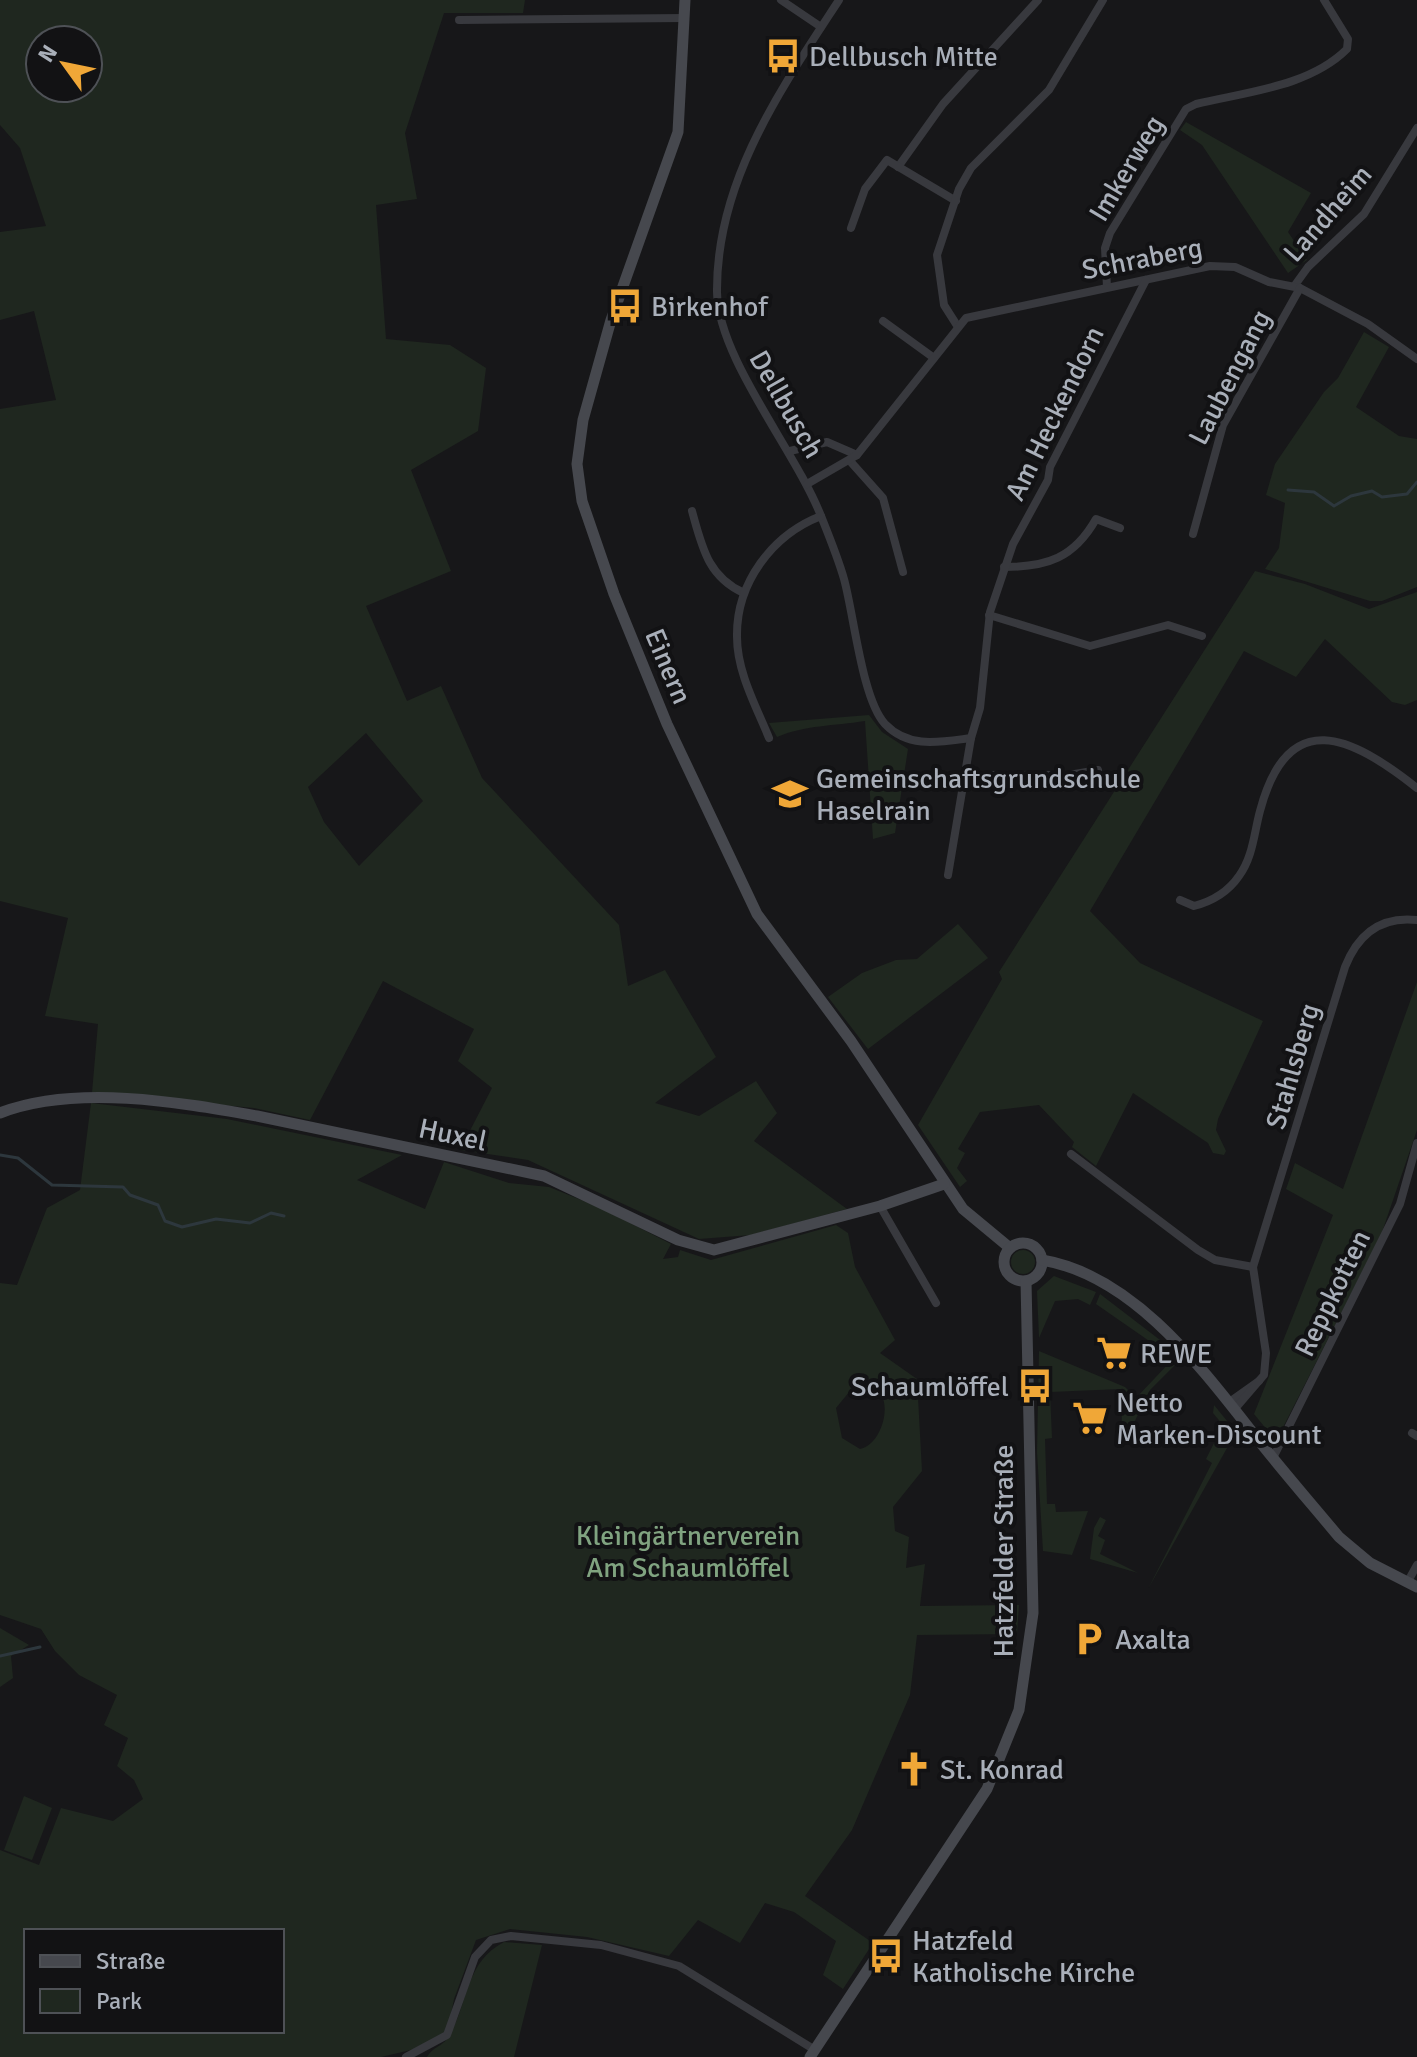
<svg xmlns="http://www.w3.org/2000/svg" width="1417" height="2057" viewBox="0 0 1417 2057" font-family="Signika,sans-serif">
<rect width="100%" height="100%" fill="#171719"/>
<!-- green -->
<g fill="#1f271f" fill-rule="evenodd">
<path d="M0 0H525L523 13H444L405 133 417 199 376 205 386 339 450 345 486 368 478 431 411 470 451 571 366 606 407 701 441 686 482 778 619 925 628 986 665 970 716 1057 655 1103 699 1116 756 1081 777 1113 754 1141 847 1209 751 1235 699 1239 528 1160 460 1150 492 1088 458 1061 474 1029 383 981 310 1120 254 1108 92 1093 98 1024 45 1016 68 918 0 901V409L56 400 34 311 0 320V232L46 226 20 148 0 125ZM40 40H88V88H40ZM366 733 423 801 359 866 324 822 308 787Z"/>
<path d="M1186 122 1311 193 1288 232 1307 260 1288 273 1202 145 1180 130Z"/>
<path d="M1364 332 1389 347 1356 407 1399 436 1417 439V587L1382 601H1370L1265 569 1279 548 1285 503 1266 495 1275 464 1324 392 1338 378Z"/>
<path d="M1255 571 1305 584 1369 609 1417 592V700L1405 705 1392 702 1325 639 1296 677 1244 651 1090 911 1140 963 1263 1021 1218 1119 1216 1130 1226 1151 1224 1155 1213 1153 1208 1143 1133 1093 1096 1166 1072 1147 1074 1142 1039 1105 980 1112 958 1149 965 1153 957 1168 967 1181 960 1187 918 1125 1002 979 999 972Z"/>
<path d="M869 715 882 732 908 749 895 833 873 839 865 721C834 726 805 725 777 737L769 723Z"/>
<path d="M958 924 988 958 868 1049 828 997 862 973 896 960 917 959Z"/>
<path d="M1417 982V1130L1381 1235 1276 1441 1254 1414 1333 1215 1286 1189 1295 1163 1343 1189Z"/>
<path d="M91 1103 227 1119 402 1155 357 1180 425 1209 444 1162 509 1183 549 1187 601 1208 671 1244 663 1259 678 1257 680 1250 711 1260 836 1225 848 1233 855 1267 895 1340 880 1353 917 1379 922 1471 893 1507 895 1531 909 1537 906 1568 925 1564 920 1606 1019 1605 1017 1634 917 1635 910 1695 852 1830 805 1896 873 1943 843 1989 823 1975 836 1941 794 1912 765 1903 740 1943 698 1920 669 1956 587 1937 510 1929 476 1940 454 1999 447 2035 415 2049 381 2057H0V1850L39 1865 61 1808 113 1821 143 1799 134 1780 117 1766 128 1738 104 1725 117 1695 79 1675 55 1651 41 1629 0 1615V1283L17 1285 47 1208 80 1190ZM866 1386 878 1390C893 1405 881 1445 860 1449L842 1438 836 1408 850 1391ZM26 1931H282V2031H26Z"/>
<circle cx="1023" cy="1262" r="12"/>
<path d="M1054 1276 1096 1292 1090 1305 1078 1299 1055 1301 1039 1338 1037 1291Z"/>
<path d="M1100 1294 1160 1340 1155 1345 1096 1304Z"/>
<path d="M1039 1351 1125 1387 1136 1398 1173 1359 1178 1362 1150 1390 1131 1429H1122L1121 1389 1050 1392 1052 1438 1045 1439 1047 1504H1055L1056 1512 1088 1511 1072 1555 1043 1551 1037 1452Z"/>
<path d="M1214 1405 1236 1432 1148 1589 1212 1463 1206 1459 1223 1425 1213 1413Z"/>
<path d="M1100 1517 1106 1520 1098 1536 1105 1540 1100 1554 1138 1573 1090 1559 1094 1528Z"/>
<path d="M0 1628 29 1645 11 1656 13 1678 0 1687Z"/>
<path d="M24 1796 52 1808 32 1860 4 1850Z"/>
<path d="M504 1942 542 1945 514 2057H427C432 2047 444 2046 449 2036 469 2002 465 1962 504 1942Z"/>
</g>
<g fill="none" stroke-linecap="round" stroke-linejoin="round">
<!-- stream -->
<g stroke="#2d373d" stroke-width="3">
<path d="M1288 490 1314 492 1334 506 1351 496 1372 491 1382 497 1407 494 1417 482"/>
<path d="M0 1155 18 1158 52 1185 123 1187 130 1195 158 1205 165 1221 182 1227 216 1219 250 1223 271 1213 284 1216"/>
<path d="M0 1656 40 1647"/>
</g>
<!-- street -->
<g stroke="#38393e" stroke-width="8">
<path d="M781 0 821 27"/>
<path d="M839 0C781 89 716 181 717 292 718 358 795 450 821 516 829 536 838 558 844 579 854 615 862 699 885 724 909 749 940 742 971 738"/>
<path d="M459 20 685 18"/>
<path d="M898 167 943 104 1038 0"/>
<path d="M851 228 865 189 887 160 956 201"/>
<path d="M1295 285 1308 267 1364 214 1417 128"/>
<path d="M1107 287 1105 248 1110 233 1186 109 1196 104C1245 92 1309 87 1347 49L1348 39 1324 0"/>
<path d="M883 321 934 358"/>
<path d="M958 327 944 305 937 255 959 189 971 168 1049 90 1103 0"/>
<path d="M790 451 827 442 857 455"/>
<path d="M850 461 883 498 903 572"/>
<path d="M807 484 857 455 966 318 1210 266 1235 267 1269 282 1300 288 1368 324 1417 359"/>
<path d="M692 511C702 547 708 577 744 593"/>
<path d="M1193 534 1223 425 1300 288"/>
<path d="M1004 567C1047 567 1074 558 1096 519L1120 528"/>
<path d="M989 615 1090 646 1168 625 1202 636"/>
<path d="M769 738C756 706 737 672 737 637 736 583 772 535 821 516"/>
<path d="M966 775H1069L1098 770"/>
<path d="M948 875 971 738 980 708 990 612 1013 544 1048 480 1050 467 1146 280"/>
<path d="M1180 900 1194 906C1213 901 1228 892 1239 876 1253 857 1254 833 1260 811 1288 705 1351 736 1417 788"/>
<path d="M1071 1154 1198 1250 1215 1260 1253 1267"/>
<path d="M880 1206 936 1303"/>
<path d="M1228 1403 1259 1381"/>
<path d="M1234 1410 1264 1375 1266 1353 1253 1267 1345 967C1358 934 1381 916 1417 920"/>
<path d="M1412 1433 1417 1436"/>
<path d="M1273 1458 1400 1204 1417 1143"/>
<path d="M1407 1583 1417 1565"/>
<path d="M406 2057 447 2035 475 1957 491 1940 511 1936 601 1945 679 1966 815 2050"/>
</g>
<!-- secondary -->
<g stroke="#46484e" stroke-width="11">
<path d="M685 0 678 132 611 320 583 420 577 464 582 501 614 594 667 724 757 914 851 1041 963 1209 1010 1248"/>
<path d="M0 1113C75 1084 178 1102 257 1116L544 1176 678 1240 714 1250 880 1206 944 1184"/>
<circle cx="1023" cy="1262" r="19"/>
<path d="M1042 1260C1138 1276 1208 1377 1264 1447 1288 1477 1314 1507 1339 1537L1370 1563 1417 1587"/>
<path d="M810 2057 987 1789 1019 1710 1033 1613 1026 1281"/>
</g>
</g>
<!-- icons -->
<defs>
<g id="bus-bare" transform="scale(2.76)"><path d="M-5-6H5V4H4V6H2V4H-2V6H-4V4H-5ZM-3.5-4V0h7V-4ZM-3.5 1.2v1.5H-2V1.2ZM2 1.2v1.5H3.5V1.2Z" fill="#f0a737" stroke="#121214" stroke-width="2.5" paint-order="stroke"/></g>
<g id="school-bare" transform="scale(2.76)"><path d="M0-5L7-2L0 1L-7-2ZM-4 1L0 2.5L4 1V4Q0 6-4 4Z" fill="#f0a737" stroke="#121214" stroke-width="2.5" paint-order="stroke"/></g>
<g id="supermarket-bare" transform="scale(2.76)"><path d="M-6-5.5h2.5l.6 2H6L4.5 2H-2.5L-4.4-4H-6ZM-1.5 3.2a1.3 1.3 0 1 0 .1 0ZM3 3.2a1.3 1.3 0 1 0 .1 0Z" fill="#f0a737" stroke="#121214" stroke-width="2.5" paint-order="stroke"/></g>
<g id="parking-bare" transform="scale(2.76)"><path d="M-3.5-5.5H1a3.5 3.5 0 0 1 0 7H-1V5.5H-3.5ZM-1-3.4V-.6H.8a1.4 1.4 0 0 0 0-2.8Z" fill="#f0a737" stroke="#121214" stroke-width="2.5" paint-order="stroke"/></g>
<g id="church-bare" transform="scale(2.76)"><path d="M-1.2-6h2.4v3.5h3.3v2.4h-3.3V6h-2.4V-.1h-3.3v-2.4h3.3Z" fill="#f0a737" stroke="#121214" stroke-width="2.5" paint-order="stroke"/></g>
</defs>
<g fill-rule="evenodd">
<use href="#bus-bare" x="783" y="56"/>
<use href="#bus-bare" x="625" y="306"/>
<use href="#school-bare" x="790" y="794"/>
<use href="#supermarket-bare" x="1114" y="1353"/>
<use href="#bus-bare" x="1035" y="1386"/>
<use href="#supermarket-bare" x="1090" y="1418"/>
<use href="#parking-bare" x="1089" y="1639"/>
<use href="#church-bare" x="914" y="1769"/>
<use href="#bus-bare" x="886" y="1956"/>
</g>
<g text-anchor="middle" stroke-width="8" stroke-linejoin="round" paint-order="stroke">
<!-- poi labels -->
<g font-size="28" fill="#a9afb9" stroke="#121214" text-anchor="start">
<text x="809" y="66">Dellbusch Mitte</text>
<text x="651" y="316">Birkenhof</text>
<text x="816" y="788">Gemeinschaftsgrundschule<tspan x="816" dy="32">Haselrain</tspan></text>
<text x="1140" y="1363">REWE</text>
<text x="1009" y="1396" text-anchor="end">Schaumlöffel</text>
<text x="1116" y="1412">Netto<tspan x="1116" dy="32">Marken-Discount</tspan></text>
<text x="1115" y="1649">Axalta</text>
<text x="940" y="1779">St. Konrad</text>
<text x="912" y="1950">Hatzfeld<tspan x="912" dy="32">Katholische Kirche</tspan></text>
</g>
<!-- street labels -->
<g font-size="28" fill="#a9afb9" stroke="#121214">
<text transform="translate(1126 168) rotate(-59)" y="10">Imkerweg</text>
<text transform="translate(1327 213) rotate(-49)" y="10">Landheim</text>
<text transform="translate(1142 258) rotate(-11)" y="10">Schraberg</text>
<text transform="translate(1229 377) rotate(-63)" y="10">Laubengang</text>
<text transform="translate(787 404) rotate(60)" y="10">Dellbusch</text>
<text transform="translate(1054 413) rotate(-64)" y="10">Am Heckendorn</text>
<text transform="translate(669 666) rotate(67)" y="10">Einern</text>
<text transform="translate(1292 1066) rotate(-74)" y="10">Stahlsberg</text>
<text transform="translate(453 1134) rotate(12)" y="10">Huxel</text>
<text transform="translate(1332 1293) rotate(-64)" y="10">Reppkotten</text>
<text transform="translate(1003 1551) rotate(-90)" y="10">Hatzfelder Straße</text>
</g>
<!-- park labels -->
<g font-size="28" fill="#80a380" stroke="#121214">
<text x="688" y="1545">Kleingärtnerverein<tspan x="688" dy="32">Am Schaumlöffel</tspan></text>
</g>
</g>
<!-- legend -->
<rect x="24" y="1929" width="260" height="104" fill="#121214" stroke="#4e5156" stroke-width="2"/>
<rect x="40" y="1955" width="40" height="12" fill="#46484e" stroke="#4e5156" stroke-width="2"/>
<text x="96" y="1969" font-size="24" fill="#a9afb9">Straße</text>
<rect x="40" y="1989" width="40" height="24" fill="#1f271f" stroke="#4e5156" stroke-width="2"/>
<text x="96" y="2009" font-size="24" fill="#a9afb9">Park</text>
<!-- north arrow -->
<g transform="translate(64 64) rotate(303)"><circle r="38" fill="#121214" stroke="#4e5156" stroke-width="2"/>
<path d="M0-6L14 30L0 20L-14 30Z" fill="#f0a737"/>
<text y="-12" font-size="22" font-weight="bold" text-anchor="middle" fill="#a9afb9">N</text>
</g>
</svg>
